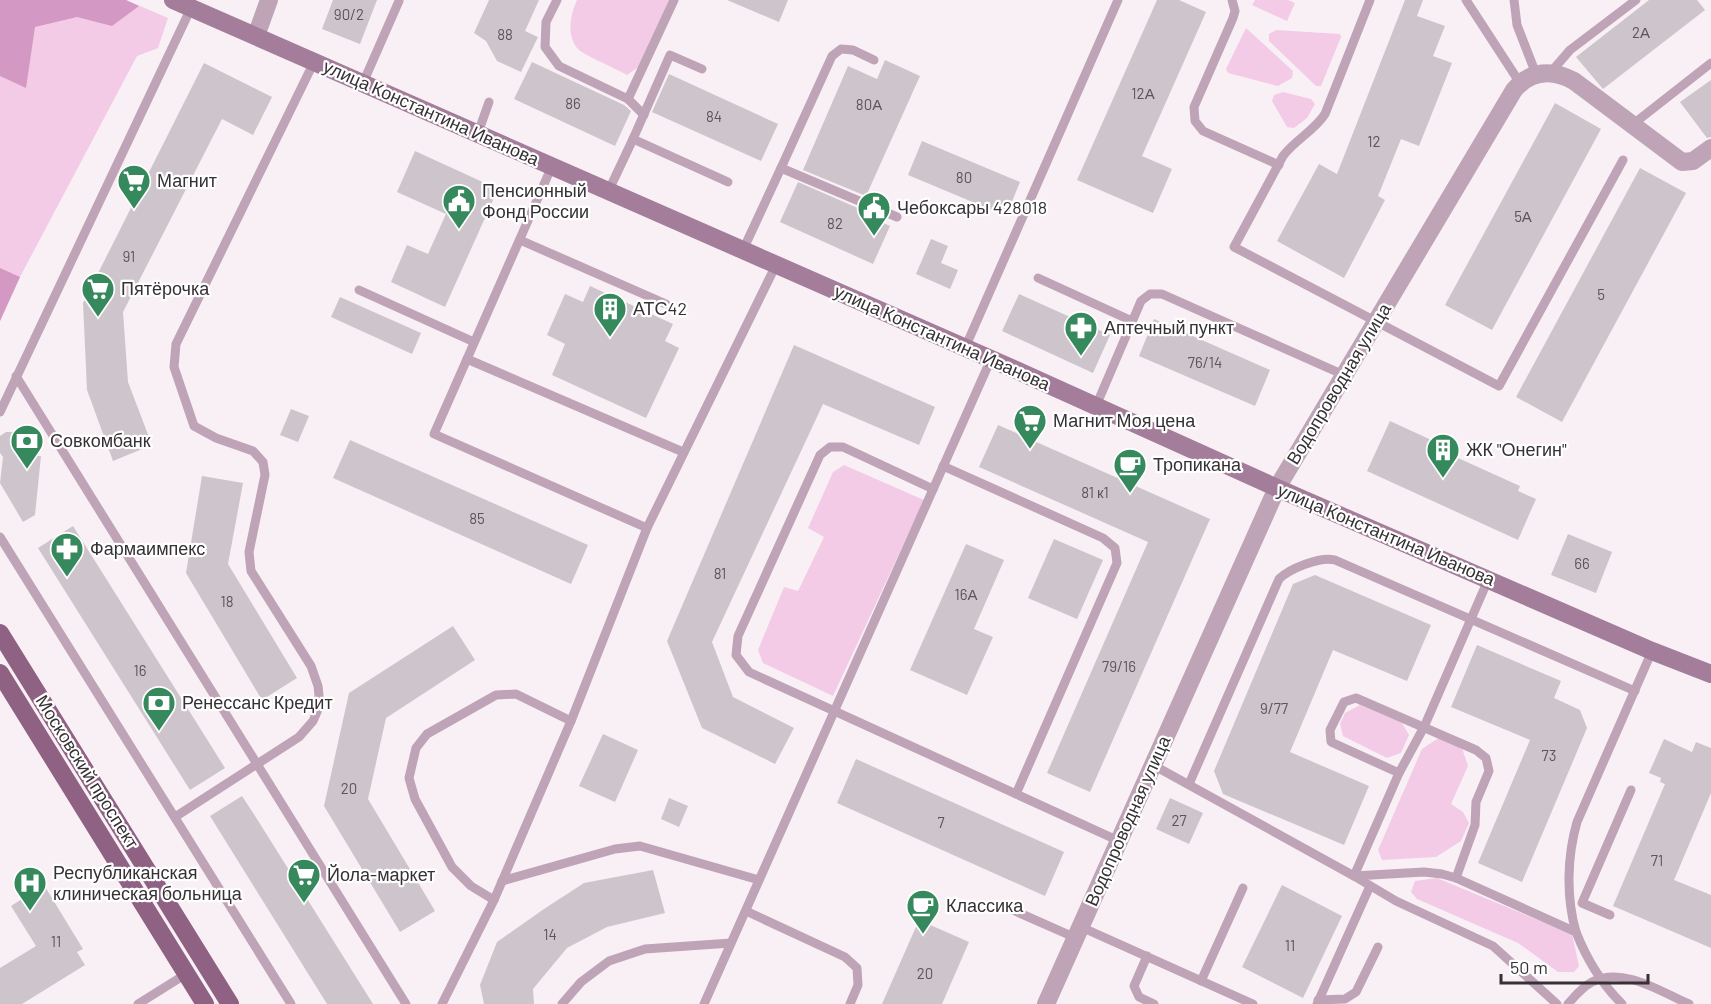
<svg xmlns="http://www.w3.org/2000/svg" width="1711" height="1004" viewBox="0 0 1711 1004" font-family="Barlow,sans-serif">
<rect width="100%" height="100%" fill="#f9f0f6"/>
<!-- green -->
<g fill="#f3cbe7">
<path d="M0 0H126L168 18 158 48 137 56 20 277 0 321Z"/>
<path d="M577 0H669L640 66 627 75C617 69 586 56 579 50 566 37 570 15 577 0Z"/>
<path d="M1255 0H1288L1295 3 1287 21 1252 5Z"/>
<path d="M1246 28 1293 71 1292 78 1278 86 1228 73 1226 69Z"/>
<path d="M1276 30 1340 34 1341 37 1321 86H1316L1269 41V34Z"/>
<path d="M1283 92 1311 99 1315 104 1307 118 1294 128 1287 127 1272 101 1274 95Z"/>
<path d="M844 465 924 500 833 696 763 663 758 650 784 587 798 591 824 537 808 528 833 472Z"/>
<path d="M1360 705 1402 723 1409 735 1401 753 1387 758 1343 736 1340 724 1345 713Z"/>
<path d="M1440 737 1462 748 1468 766 1451 804 1463 812 1469 823 1461 841 1436 857 1382 860 1378 850 1422 749Z"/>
<path d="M1437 878 1572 934 1579 966 1574 972H1558L1518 943 1417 899 1411 892 1415 881Z"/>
</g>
<!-- forest -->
<g fill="#d398c3">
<path d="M0 0H126L139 6 112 26 77 17 35 27 26 88 0 76Z"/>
<path d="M0 268 20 277 0 321Z"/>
</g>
<!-- building -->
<g fill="#cdc5cb">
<path d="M333 0H377L360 44 322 29Z"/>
<path d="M489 0H539L525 31 538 37 521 72 497 61 486 41 474 33Z"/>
<path d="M727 0H788L779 22Z"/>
<path d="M1157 0H1179L1206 12 1142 156 1172 169 1153 213 1077 180Z"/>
<path d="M1405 0H1423L1417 16 1445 26 1433 56 1452 63 1419 146 1401 139 1378 196 1385 200 1344 278 1277 241 1319 164 1337 174Z"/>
<path d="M1649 0H1697L1705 10 1603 89 1576 57Z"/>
<path d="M885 60 920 76 866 196 803 170 848 66 877 79Z"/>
<path d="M532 62 624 105 631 111 615 146 514 99Z"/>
<path d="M204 63 272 97 253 135 222 119 123 312 128 382 152 445 113 461 87 390 83 303Z"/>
<path d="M669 74 778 124 761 161 652 112Z"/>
<path d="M1711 80V137L1707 138 1680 102Z"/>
<path d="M1555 103 1601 129 1492 330 1445 305Z"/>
<path d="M922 141 1020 182 1006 216 908 175Z"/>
<path d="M415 151 498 189 445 307 391 282 407 245 428 254 446 214 397 192Z"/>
<path d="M1640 168 1686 193 1562 422 1516 397Z"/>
<path d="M798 182 860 209 859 212 890 226 873 264 780 222Z"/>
<path d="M931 239 948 246 941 263 958 270 950 289 916 274Z"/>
<path d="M590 286 673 324 665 341 679 348 646 418 552 375 565 344 547 335 565 294 583 302Z"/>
<path d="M1019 294 1110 335 1093 373 1002 331Z"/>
<path d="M340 297 421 333 412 354 331 317Z"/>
<path d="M1154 319 1270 370 1255 406 1139 356Z"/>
<path d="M794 345 935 407 919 445 823 404 712 642 733 697 794 728 775 764 702 728 667 641Z"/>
<path d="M291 409 309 416 298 442 280 435Z"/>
<path d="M1390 421 1440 444 1438 449 1520 486 1518 491 1536 499 1518 540 1367 471Z"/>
<path d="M998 425 1210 519 1090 792 1047 773 1148 542 979 467Z"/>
<path d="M6 432H13L23 442V455L41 456 35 515 23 522 0 483 3 457 0 453V436Z"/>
<path d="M350 440 588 545 571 584 333 478Z"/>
<path d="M202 476 243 483 228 564 297 678 262 700 186 573Z"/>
<path d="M73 526 225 768 190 790 38 548Z"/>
<path d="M1568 534 1612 552 1596 593 1551 575Z"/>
<path d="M1054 539 1103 560 1077 619 1028 598Z"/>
<path d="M966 544 1004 560 974 629 993 637 967 695 910 670Z"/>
<path d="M1315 575 1431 625 1407 681 1333 650 1290 752 1369 786 1344 845 1223 794 1214 771 1293 584Z"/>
<path d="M453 626 475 660 386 718 368 799 435 911 400 932 324 806 349 693Z"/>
<path d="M1477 645 1561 681 1554 698 1580 710 1587 728 1522 882 1478 863 1530 740 1451 707Z"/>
<path d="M603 734 638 750 615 802 579 786Z"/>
<path d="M1664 739 1692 752 1696 742 1711 748V793L1674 880 1711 895V948L1613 906 1665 784 1660 782 1661 778 1649 773Z"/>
<path d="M856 759 1064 852 1045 896 837 803Z"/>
<path d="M242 796 257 819 373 1004H327L210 816Z"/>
<path d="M669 798 688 806 679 827 661 819Z"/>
<path d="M1170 798 1203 813 1189 844 1156 829Z"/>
<path d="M653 870 665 913 607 927 567 948 533 989 534 1004H484L480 985 497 942 544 909 584 883Z"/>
<path d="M44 885 83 949 77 952 85 965 22 1004H0V968L36 946 11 906Z"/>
<path d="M1282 885 1342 916 1303 998 1242 967Z"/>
<path d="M919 920 969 942 942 1004H882Z"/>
</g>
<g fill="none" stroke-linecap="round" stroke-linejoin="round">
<!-- lane -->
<g stroke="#bea4b6" stroke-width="9">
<path d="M557 0 546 22 545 47 559 66 628 99 644 115"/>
<path d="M1232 0 1235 11 1233 18 1194 107 1195 121 1203 131 1279 165"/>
<path d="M1370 0 1325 114C1314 131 1295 140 1283 156L1234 247 1499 386 1623 160"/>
<path d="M1466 0 1520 83"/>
<path d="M1514 0 1517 25 1536 74"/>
<path d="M702 69 670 55 633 139 728 182"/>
<path d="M1551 72 1570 50 1636 0"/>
<path d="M363 83 399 1"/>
<path d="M628 99 674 0"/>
<path d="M1632 125 1711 63"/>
<path d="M478 133 489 102"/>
<path d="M552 166 434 434 647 528"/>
<path d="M781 168 832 56 841 49 853 50 874 60"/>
<path d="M609 190 633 139"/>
<path d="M520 240 666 304"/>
<path d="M743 250 781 168 897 217"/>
<path d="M1038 278 1132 321"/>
<path d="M359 290 474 342"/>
<path d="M965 348 1118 0"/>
<path d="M467 359 683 452"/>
<path d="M16 376 406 1004"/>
<path d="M1096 406 1141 301 1150 294H1162L1344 375"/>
<path d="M0 412 191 8"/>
<path d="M943 466 1103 538 1115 548 1117 563 1016 794"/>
<path d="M933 489 843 447H830L820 455 738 636 736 655 749 672 1119 841"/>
<path d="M0 537 291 1004"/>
<path d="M1488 580 1424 727 1399 773 1354 876 1396 901 1493 946 1557 1004"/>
<path d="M1153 765 1354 876 1424 872 1442 874 1456 878 1576 932C1587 960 1601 983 1622 1004"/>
<path d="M1399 773 1331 742 1330 730 1344 702 1356 698 1476 750 1486 758 1489 771 1476 802 1475 825 1456 878"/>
<path d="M1189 784 1279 579C1289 569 1320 556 1335 560L1635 691"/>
<path d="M175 817 299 737 313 721 320 705 318 686 311 666 251 571 249 552 265 475 263 462 253 451 216 438 194 426 174 367 176 344 314 62"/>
<path d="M502 881 615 849 640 846 759 880"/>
<path d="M494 900 471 886 452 867 415 799 409 778 416 748 427 734 496 695 516 694 571 721"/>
<path d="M1008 908 1076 938"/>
<path d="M746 911 845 957 857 968 858 985 850 1004"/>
<path d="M1610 915 1582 903 1631 790"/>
<path d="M1081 927 1253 1004"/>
<path d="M1576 932C1566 897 1567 857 1577 822L1652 651"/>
<path d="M1147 956 1134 986 1139 997 1154 1004"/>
<path d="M1201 981 1243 888"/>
<path d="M1318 1000 1345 999 1356 992 1378 947"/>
<path d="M138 1004 186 974"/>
<path d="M442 1004 494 900 571 721 647 528 776 265"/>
<path d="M562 1004 581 982 609 961 645 949 731 943"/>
<path d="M704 1004 991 359"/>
<path d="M1317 1004 1370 886"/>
<path d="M1568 1004C1575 996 1582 987 1592 982 1623 966 1661 992 1689 1004"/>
</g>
<!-- street -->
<g stroke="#bea4b6" stroke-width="18">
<path d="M256 36 269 0"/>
<path d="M1046 1004 1277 488 1514 90C1531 70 1552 69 1574 81L1682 162 1693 161 1711 148"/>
</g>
<!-- secondary -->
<path stroke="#a37d99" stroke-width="18" d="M173 0 1016 370 1277 488 1652 651 1711 674"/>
<!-- primary -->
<g stroke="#8f6183" stroke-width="18">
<path d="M0 633 230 1004"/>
<path d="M0 673 205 1004"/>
</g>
</g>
<!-- icons -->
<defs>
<g id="supermarket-pin" transform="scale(1.725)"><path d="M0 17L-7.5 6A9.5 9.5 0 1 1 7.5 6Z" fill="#35895c" stroke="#fff"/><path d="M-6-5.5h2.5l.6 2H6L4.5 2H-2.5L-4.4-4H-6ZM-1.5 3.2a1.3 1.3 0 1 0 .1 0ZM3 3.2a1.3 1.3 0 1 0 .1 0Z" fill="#fff"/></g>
<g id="civic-pin" transform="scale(1.725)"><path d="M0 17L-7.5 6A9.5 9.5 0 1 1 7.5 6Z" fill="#35895c" stroke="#fff"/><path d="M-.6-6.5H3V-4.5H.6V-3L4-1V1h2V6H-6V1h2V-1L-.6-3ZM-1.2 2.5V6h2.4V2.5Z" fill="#fff"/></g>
<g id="building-pin" transform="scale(1.725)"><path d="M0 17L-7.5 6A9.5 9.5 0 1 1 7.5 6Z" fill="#35895c" stroke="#fff"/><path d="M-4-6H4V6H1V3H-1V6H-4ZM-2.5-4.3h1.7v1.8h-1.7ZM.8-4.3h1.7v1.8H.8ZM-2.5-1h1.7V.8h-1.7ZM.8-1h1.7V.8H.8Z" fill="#fff"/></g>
<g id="pharmacy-pin" transform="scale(1.725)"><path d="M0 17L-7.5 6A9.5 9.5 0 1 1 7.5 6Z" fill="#35895c" stroke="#fff"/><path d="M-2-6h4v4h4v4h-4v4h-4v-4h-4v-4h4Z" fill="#fff"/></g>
<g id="bank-pin" transform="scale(1.725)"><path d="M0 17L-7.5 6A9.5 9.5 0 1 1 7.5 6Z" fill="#35895c" stroke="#fff"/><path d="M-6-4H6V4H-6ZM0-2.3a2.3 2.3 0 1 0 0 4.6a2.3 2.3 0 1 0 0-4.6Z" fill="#fff"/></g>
<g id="cafe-pin" transform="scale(1.725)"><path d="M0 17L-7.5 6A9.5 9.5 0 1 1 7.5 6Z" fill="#35895c" stroke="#fff"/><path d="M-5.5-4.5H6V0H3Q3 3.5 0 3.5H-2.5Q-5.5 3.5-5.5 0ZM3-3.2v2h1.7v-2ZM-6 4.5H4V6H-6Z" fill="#fff"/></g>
<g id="hospital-pin" transform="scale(1.725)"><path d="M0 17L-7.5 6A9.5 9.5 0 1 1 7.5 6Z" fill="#35895c" stroke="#fff"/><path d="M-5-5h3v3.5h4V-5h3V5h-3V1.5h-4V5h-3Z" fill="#fff"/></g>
</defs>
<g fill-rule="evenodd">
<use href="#supermarket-pin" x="134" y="181"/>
<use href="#civic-pin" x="459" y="201"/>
<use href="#civic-pin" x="874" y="208"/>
<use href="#supermarket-pin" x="98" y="289"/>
<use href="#building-pin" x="610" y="309"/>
<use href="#pharmacy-pin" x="1081" y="328"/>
<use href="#supermarket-pin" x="1030" y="421"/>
<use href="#bank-pin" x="27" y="441"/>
<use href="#building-pin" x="1443" y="450"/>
<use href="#cafe-pin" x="1130" y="465"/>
<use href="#pharmacy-pin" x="67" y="549"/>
<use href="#bank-pin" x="159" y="703"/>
<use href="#supermarket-pin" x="304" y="875"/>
<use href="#hospital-pin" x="30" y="883"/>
<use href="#cafe-pin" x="923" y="906"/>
</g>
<g text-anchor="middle" stroke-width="4.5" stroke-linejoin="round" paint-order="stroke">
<!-- number labels -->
<g font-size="15" fill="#5b565a">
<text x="349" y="20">90/2</text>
<text x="1641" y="38">2А</text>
<text x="505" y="40">88</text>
<text x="1143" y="99">12А</text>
<text x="573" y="109">86</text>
<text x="869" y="110">80А</text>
<text x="714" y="122">84</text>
<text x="1374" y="147">12</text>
<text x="964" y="183">80</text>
<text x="1523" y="222">5А</text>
<text x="835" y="229">82</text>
<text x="129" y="262">91</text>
<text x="1601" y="300">5</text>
<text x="1205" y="368">76/14</text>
<text x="1095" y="498">81 к1</text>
<text x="477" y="524">85</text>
<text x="1582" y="569">66</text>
<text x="720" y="579">81</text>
<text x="966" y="600">16А</text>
<text x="227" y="607">18</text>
<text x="1119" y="672">79/16</text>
<text x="140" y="676">16</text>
<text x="1274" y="714">9/77</text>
<text x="1549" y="761">73</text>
<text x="349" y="794">20</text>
<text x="1179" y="826">27</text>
<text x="941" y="828">7</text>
<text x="1657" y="866">71</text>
<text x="550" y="940">14</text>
<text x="56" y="947">11</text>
<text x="1290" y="951">11</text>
<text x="925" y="979">20</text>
</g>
<!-- street labels -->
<g font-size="18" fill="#353134" stroke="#fff">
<text transform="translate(431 113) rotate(24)" y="6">улица Константина Иванова</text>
<text transform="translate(942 338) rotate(24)" y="6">улица Константина Иванова</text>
<text transform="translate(1339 384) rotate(-59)" y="6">Водопроводная улица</text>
<text transform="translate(1386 535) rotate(23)" y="6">улица Константина Иванова</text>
<text transform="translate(87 772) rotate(58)" y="6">Московский проспект</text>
<text transform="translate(1128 821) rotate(-66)" y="6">Водопроводная улица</text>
</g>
<!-- poi labels -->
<g font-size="18" fill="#353134" stroke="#fff" text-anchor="start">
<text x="157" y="187">Магнит</text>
<text x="482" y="197">Пенсионный<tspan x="482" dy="21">Фонд России</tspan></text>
<text x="897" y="214">Чебоксары 428018</text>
<text x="121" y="295">Пятёрочка</text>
<text x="633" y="315">АТС42</text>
<text x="1104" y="334">Аптечный пункт</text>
<text x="1053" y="427">Магнит Моя цена</text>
<text x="50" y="447">Совкомбанк</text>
<text x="1466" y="456">ЖК "Онегин"</text>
<text x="1153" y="471">Тропикана</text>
<text x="90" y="555">Фармаимпекс</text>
<text x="182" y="709">Ренессанс Кредит</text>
<text x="53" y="879">Республиканская<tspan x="53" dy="21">клиническая больница</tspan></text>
<text x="327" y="881">Йола-маркет</text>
<text x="946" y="912">Классика</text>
</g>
</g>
<!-- scale -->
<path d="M1501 974v9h147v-9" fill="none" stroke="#353134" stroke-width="3"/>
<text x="1510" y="974" font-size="18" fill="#353134" stroke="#ffffff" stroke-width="4.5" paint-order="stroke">50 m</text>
</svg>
